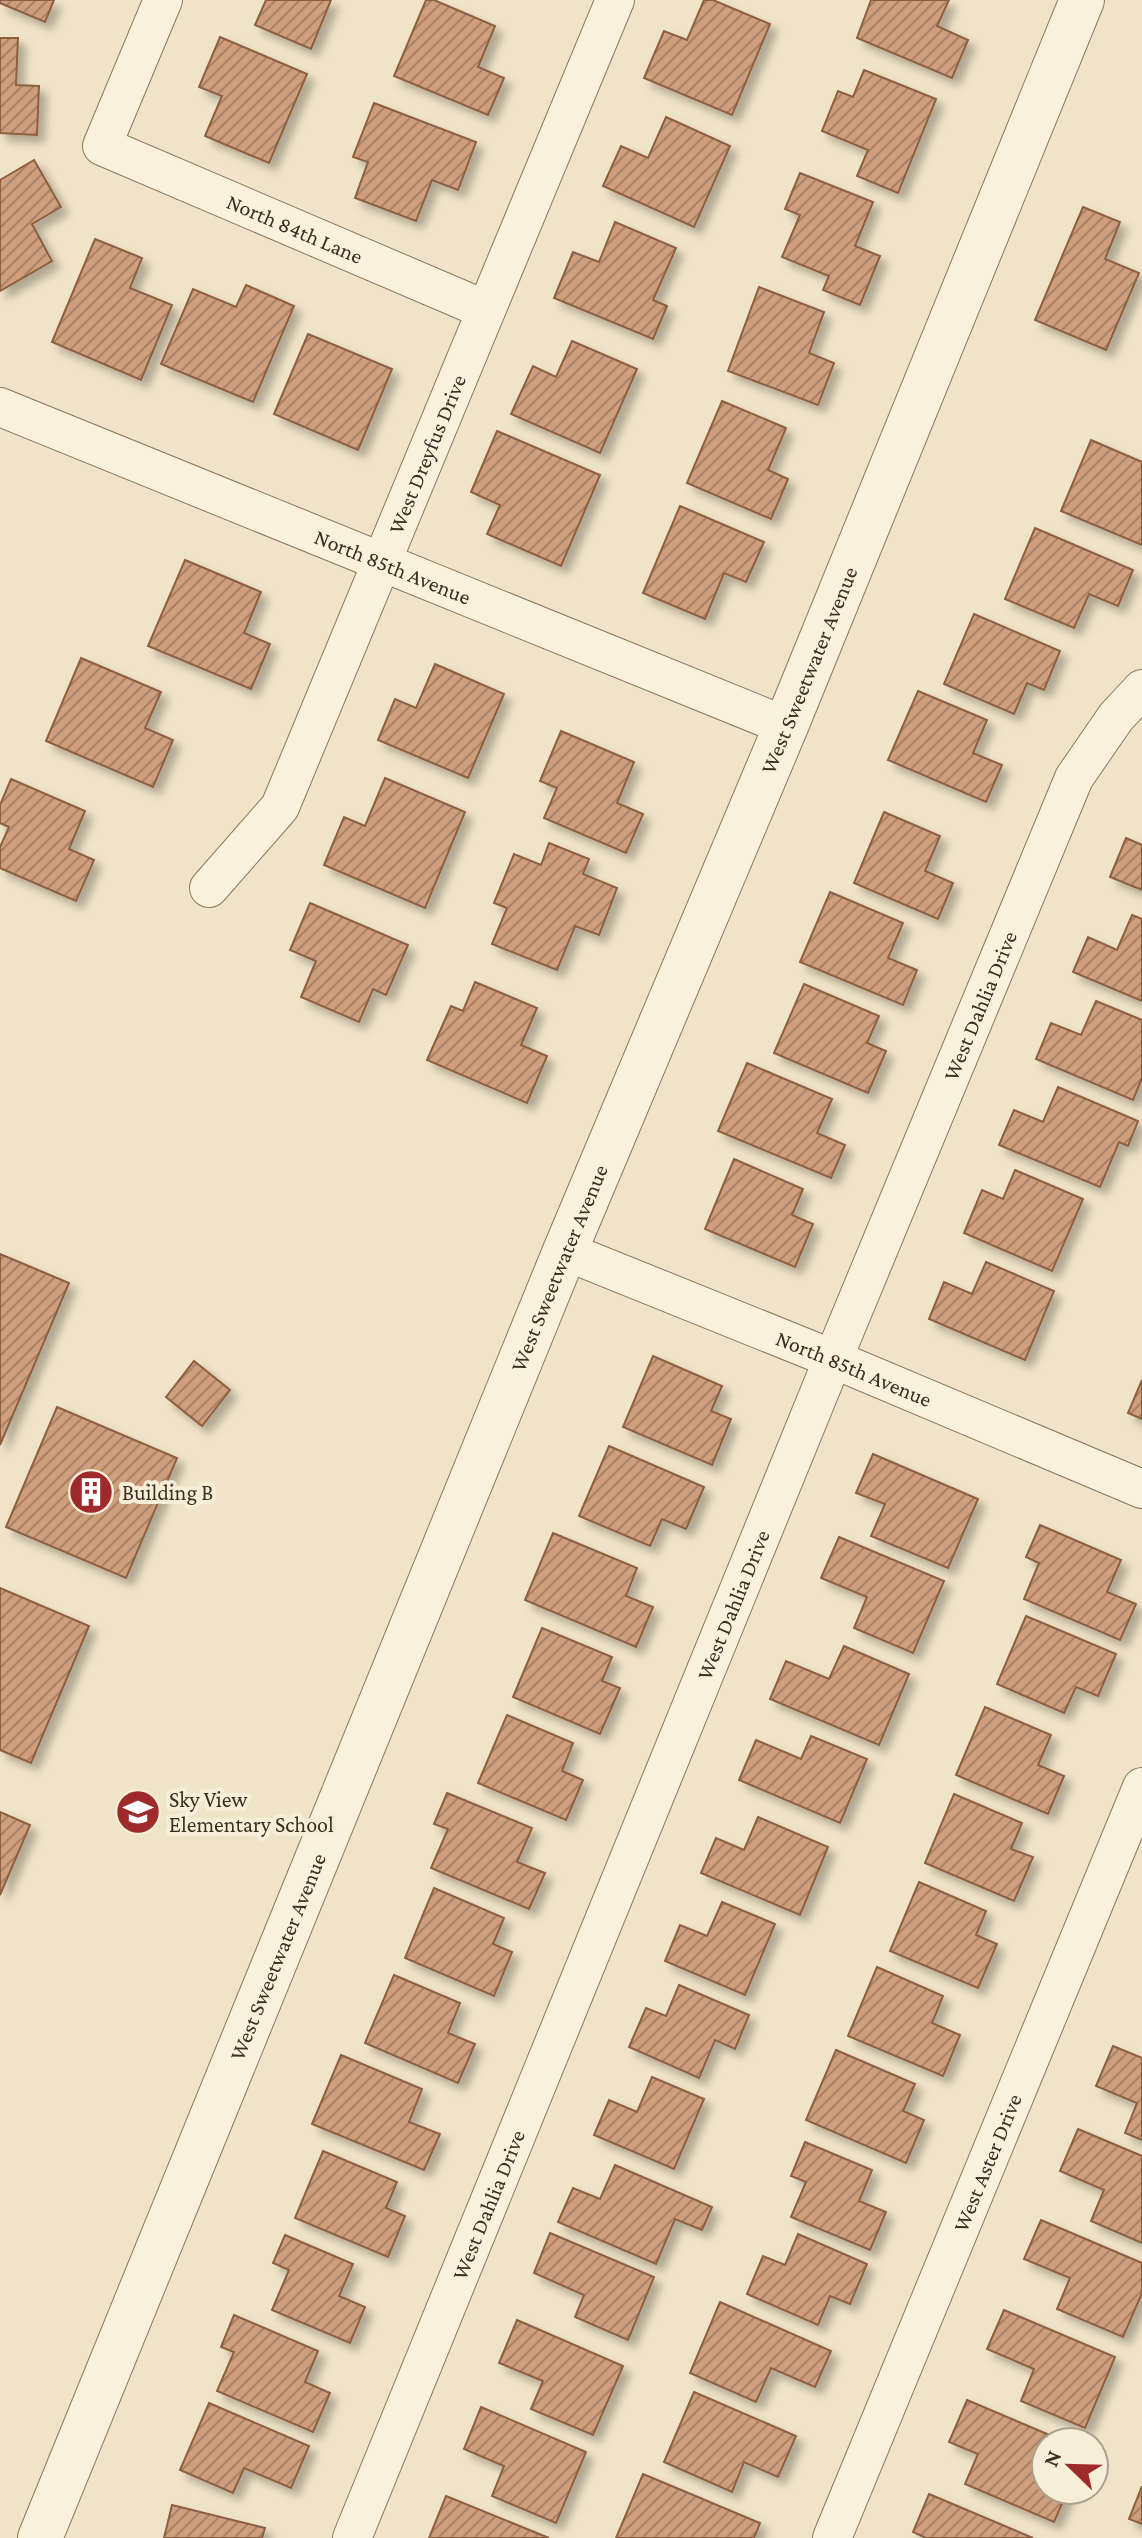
<svg xmlns="http://www.w3.org/2000/svg" width="1142" height="2538" viewBox="0 0 1142 2538" font-family="'Crimson Pro',serif">
<defs>
<pattern id="building-hatch" width="6" height="6" patternUnits="userSpaceOnUse" patternTransform="scale(2)"><rect width="6" height="6" fill="#cf9f7d"/><path d="M-1 1l2-2M0 6l6-6M5 7l2-2" fill="none" stroke="#a98266"/></pattern>
<filter id="shadow"><feDropShadow dx="7" dy="7" stdDeviation="4" flood-color="#0004"/></filter>
</defs>
<rect width="100%" height="100%" fill="#f0e4c8"/>
<!-- building -->
<g fill="url(#building-hatch)" stroke="#8d5f41" stroke-width="2" filter="url(#shadow)">
<path d="M0 0H54L45 22 0 3Z"/>
<path d="M266 0H331L311 49 255 25Z"/>
<path d="M426 0H434L495 26 478 67 504 78 488 115 394 76Z"/>
<path d="M704 0H713L770 24 732 115 644 78 664 31 687 40Z"/>
<path d="M871 0H949L937 26 968 40 952 78 857 38Z"/>
<path d="M220 37 307 74 269 163 205 136 222 96 199 87Z"/>
<path d="M0 38H18L16 85 39 86 37 135 0 133Z"/>
<path d="M864 70 936 99 898 193 857 176 868 150 822 131 838 91 853 97Z"/>
<path d="M374 103 476 142 458 190 432 180 416 221 355 198 368 162 353 157Z"/>
<path d="M666 117 730 146 694 227 603 186 621 146 648 158Z"/>
<path d="M34 160 61 207 32 224 52 261 0 291V180Z"/>
<path d="M800 173 873 202 855 246 880 256 860 305 823 290 829 276 782 257 800 215 785 209Z"/>
<path d="M1083 207 1120 222 1105 259 1139 273 1106 350 1035 320Z"/>
<path d="M615 222 676 248 653 300 667 306 653 339 554 298 573 252 599 262Z"/>
<path d="M95 239 142 258 130 288 172 305 141 380 52 342Z"/>
<path d="M246 285 294 306 253 402 161 364 193 289 236 307Z"/>
<path d="M759 287 824 312 809 353 834 363 818 405 728 371Z"/>
<path d="M308 334 392 369 358 450 274 414Z"/>
<path d="M572 341 637 369 600 453 511 414 533 366 556 377Z"/>
<path d="M722 401 786 428 768 470 788 479 771 519 687 483Z"/>
<path d="M497 431 600 475 561 566 487 534 500 505 471 492Z"/>
<path d="M1091 440 1142 462V545L1061 511Z"/>
<path d="M680 506 764 542 746 582 724 573 705 619 643 593Z"/>
<path d="M1035 528 1133 570 1118 606 1089 594 1074 628 1005 599Z"/>
<path d="M185 560 261 592 244 633 270 644 251 689 148 646Z"/>
<path d="M974 614 1060 651 1044 690 1027 683 1014 714 944 684Z"/>
<path d="M81 658 161 692 145 728 173 740 153 787 46 741Z"/>
<path d="M435 664 504 694 468 778 378 740 395 699 416 708Z"/>
<path d="M918 691 987 720 973 753 1002 765 986 802 888 760Z"/>
<path d="M561 731 634 762 617 803 643 814 626 853 544 818 557 788 540 781Z"/>
<path d="M385 778 465 812 425 908 324 865 344 817 365 826Z"/>
<path d="M11 779 85 811 69 849 94 860 76 901 0 868V847L9 827 0 823V805Z"/>
<path d="M884 812 940 836 925 871 953 883 938 919 854 883Z"/>
<path d="M1126 838 1142 845V890L1110 877Z"/>
<path d="M549 843 589 859 583 874 617 888 599 935 575 926 557 970 492 944 507 908 494 903 514 854 541 865Z"/>
<path d="M830 892 903 923 888 958 917 970 903 1005 800 962Z"/>
<path d="M310 903 408 945 386 995 373 989 359 1022 301 997 316 961 290 950Z"/>
<path d="M1132 915 1142 919V1001L1073 972 1088 937 1117 950Z"/>
<path d="M475 982 537 1008 521 1045 547 1056 527 1103 427 1060 451 1006 463 1011Z"/>
<path d="M804 984 879 1016 867 1043 886 1051 868 1093 774 1053Z"/>
<path d="M1096 1001 1142 1020V1078L1133 1100 1036 1059 1051 1023 1081 1035Z"/>
<path d="M747 1063 832 1099 817 1133 845 1145 831 1178 718 1131Z"/>
<path d="M1058 1087 1138 1121 1128 1146 1119 1142 1100 1187 999 1145 1014 1110 1043 1122Z"/>
<path d="M734 1159 803 1189 792 1215 813 1224 795 1267 705 1229Z"/>
<path d="M1015 1170 1083 1199 1052 1271 964 1233 982 1190 1003 1199Z"/>
<path d="M0 1254 69 1283 0 1445Z"/>
<path d="M986 1262 1054 1291 1025 1360 929 1319 944 1282 972 1294Z"/>
<path d="M653 1356 722 1386 711 1411 731 1419 712 1465 623 1427Z"/>
<path d="M194 1361 230 1390 202 1426 166 1397Z"/>
<path d="M1142 1380V1419L1128 1413Z"/>
<path d="M57 1407 177 1458 126 1578 6 1527Z"/>
<path d="M609 1446 704 1487 686 1529 662 1519 650 1546 579 1516Z"/>
<path d="M873 1454 978 1499 948 1568 871 1536 885 1504 856 1493Z"/>
<path d="M1040 1525 1121 1560 1107 1592 1136 1604 1120 1640 1024 1599 1039 1563 1026 1557Z"/>
<path d="M553 1533 637 1568 626 1596 653 1607 636 1647 525 1600Z"/>
<path d="M839 1537 944 1581 913 1653 854 1628 867 1597 821 1578Z"/>
<path d="M0 1588 89 1626 31 1763 0 1750Z"/>
<path d="M1026 1616 1116 1654 1098 1696 1076 1687 1064 1713 997 1684Z"/>
<path d="M542 1628 612 1657 602 1681 620 1688 600 1734 513 1697Z"/>
<path d="M844 1646 909 1674 879 1745 770 1699 786 1661 829 1679Z"/>
<path d="M985 1707 1051 1735 1038 1765 1064 1776 1048 1814 956 1775Z"/>
<path d="M507 1715 573 1743 562 1771 583 1780 566 1820 478 1783Z"/>
<path d="M811 1736 867 1759 840 1823 739 1780 756 1740 801 1759Z"/>
<path d="M447 1793 532 1828 517 1862 545 1873 529 1909 431 1868 448 1829 434 1824Z"/>
<path d="M954 1794 1022 1823 1011 1849 1033 1857 1014 1901 925 1863Z"/>
<path d="M0 1812 30 1825 0 1895Z"/>
<path d="M758 1817 828 1847 800 1915 701 1873 716 1838 744 1850Z"/>
<path d="M919 1882 986 1911 976 1935 997 1944 978 1988 890 1951Z"/>
<path d="M434 1888 504 1918 493 1944 512 1952 494 1996 405 1958Z"/>
<path d="M722 1902 775 1924 745 1995 665 1961 680 1925 707 1936Z"/>
<path d="M877 1967 943 1996 932 2023 960 2035 943 2076 848 2036Z"/>
<path d="M394 1975 460 2003 448 2033 475 2044 458 2083 365 2043Z"/>
<path d="M679 1985 749 2015 735 2049 715 2040 699 2078 629 2047 646 2008 666 2016Z"/>
<path d="M1113 2046 1142 2058V2140L1125 2133 1137 2103 1096 2086Z"/>
<path d="M836 2050 915 2084 903 2111 924 2120 906 2163 806 2120Z"/>
<path d="M341 2055 422 2089 409 2122 440 2134 424 2170 312 2124Z"/>
<path d="M652 2077 704 2099 674 2169 594 2135 609 2100 637 2112Z"/>
<path d="M1078 2129 1142 2156V2243L1091 2221 1104 2190 1060 2171Z"/>
<path d="M805 2142 872 2170 859 2201 886 2212 870 2250 791 2217 806 2182 791 2176Z"/>
<path d="M323 2151 397 2182 386 2208 405 2216 388 2257 295 2218Z"/>
<path d="M615 2165 712 2207 702 2230 675 2219 656 2264 558 2222 573 2188 600 2199Z"/>
<path d="M1041 2220 1142 2263V2293L1123 2337 1057 2309 1070 2278 1024 2259Z"/>
<path d="M550 2233 654 2277 628 2340 575 2317 584 2295 534 2273Z"/>
<path d="M798 2234 867 2264 850 2304 830 2296 818 2325 747 2294 763 2256 785 2265Z"/>
<path d="M285 2235 353 2264 339 2296 365 2307 350 2343 272 2310 289 2270 273 2263Z"/>
<path d="M720 2302 831 2351 815 2387 771 2368 756 2402 690 2373Z"/>
<path d="M1004 2310 1115 2357 1085 2428 1021 2401 1034 2369 987 2349Z"/>
<path d="M234 2315 318 2351 305 2382 330 2393 313 2432 217 2391 234 2352 221 2347Z"/>
<path d="M517 2320 623 2366 593 2435 531 2409 543 2381 499 2363Z"/>
<path d="M694 2392 796 2436 778 2477 744 2462 732 2492 664 2462Z"/>
<path d="M967 2400 1066 2442H1046V2490H1068L1054 2522 965 2484 978 2454 949 2442Z"/>
<path d="M209 2403 309 2446 291 2488 244 2468 233 2493 180 2470Z"/>
<path d="M481 2407 586 2452 556 2523 492 2496 504 2466 464 2449Z"/>
<path d="M643 2474 760 2523 754 2538H616Z"/>
<path d="M1142 2486V2524L1129 2519Z"/>
<path d="M929 2494 1033 2538H926L913 2532Z"/>
<path d="M446 2496 549 2538H429Z"/>
<path d="M172 2505 265 2528 262 2538H164Z"/>
</g>
<g fill="none" stroke-linecap="round" stroke-linejoin="round">
<!-- minor casing -->
<g stroke="#8d765c" stroke-width="40">
<g id="minor">
<path id="s1" d="M163 0 102 146 486 310"/>
<path id="s2" d="M0 407 786 726"/>
<path id="s3" d="M209 888 280 807 615 0"/>
<path id="s4" d="M565 1251 833 1359 1142 1489"/>
<path id="s5" d="M352 2538 833 1359 1074 778 1116 717 1142 689"/>
<path id="s6" d="M832 2538 1142 1787"/>
</g>
</g>
<!-- tertiary casing -->
<g stroke="#8d765c" stroke-width="46">
<g id="tertiary">
<path id="s7" d="M40 2538 565 1251 786 726 1082 0"/>
</g>
</g>
<!-- minor -->
<use href="#minor" stroke="#faf1dc" stroke-width="38"/>
<!-- tertiary -->
<use href="#tertiary" stroke="#faf1dc" stroke-width="44"/>
</g>
<!-- icons -->
<defs>
<g id="building-disc" transform="scale(2.3)"><circle r="9.5" fill="#9e2a2b" stroke="#f7eed8"/><path d="M-4-6H4V6H1V3H-1V6H-4ZM-2.5-4.3h1.7v1.8h-1.7ZM.8-4.3h1.7v1.8H.8ZM-2.5-1h1.7V.8h-1.7ZM.8-1h1.7V.8H.8Z" fill="#fff"/></g>
<g id="school-disc" transform="scale(2.3)"><circle r="9.5" fill="#9e2a2b" stroke="#f7eed8"/><path d="M0-5L7-2L0 1L-7-2ZM-4 1L0 2.5L4 1V4Q0 6-4 4Z" fill="#fff"/></g>
</defs>
<g fill-rule="evenodd">
<use href="#building-disc" x="91" y="1492"/>
<use href="#school-disc" x="138" y="1812"/>
</g>
<g text-anchor="middle" stroke-width="8" stroke-linejoin="round" paint-order="stroke">
<!-- street labels -->
<g font-size="22" fill="#3d2e20" stroke="#f7eed8">
<text dy="8" stroke="none"><textPath href="#s1" startOffset="368">North 84th Lane</textPath></text>
<text dy="8" stroke="none"><textPath href="#s3" startOffset="490">West Dreyfus Drive</textPath></text>
<text dy="8" stroke="none"><textPath href="#s2" startOffset="424">North 85th Avenue</textPath></text>
<text dy="8" stroke="none"><textPath href="#s7" startOffset="2020">West Sweetwater Avenue</textPath></text>
<text dy="8" stroke="none"><textPath href="#s5" startOffset="1656">West Dahlia Drive</textPath></text>
<text dy="8" stroke="none"><textPath href="#s7" startOffset="1372">West Sweetwater Avenue</textPath></text>
<text dy="8" stroke="none"><textPath href="#s4" startOffset="312">North 85th Avenue</textPath></text>
<text dy="8" stroke="none"><textPath href="#s5" startOffset="1008">West Dahlia Drive</textPath></text>
<text dy="8" stroke="none"><textPath href="#s7" startOffset="628">West Sweetwater Avenue</textPath></text>
<text dy="8" stroke="none"><textPath href="#s6" startOffset="406">West Aster Drive</textPath></text>
<text dy="8" stroke="none"><textPath href="#s5" startOffset="360">West Dahlia Drive</textPath></text>
</g>
<!-- poi labels -->
<g font-size="22" fill="#3d2e20" stroke="#f7eed8" text-anchor="start">
<text x="122" y="1500">Building B</text>
<text x="169" y="1807">Sky View<tspan x="169" dy="25">Elementary School</tspan></text>
</g>
</g>
<!-- north arrow -->
<g transform="translate(1070 2466) rotate(293)"><circle r="38" fill="#f7eed8" stroke="#ada18e" stroke-width="2"/>
<path d="M0-6L14 30L0 20L-14 30Z" fill="#9e2a2b"/>
<text y="-12" font-size="22" font-weight="bold" text-anchor="middle" fill="#3d2e20">N</text>
</g>
</svg>
